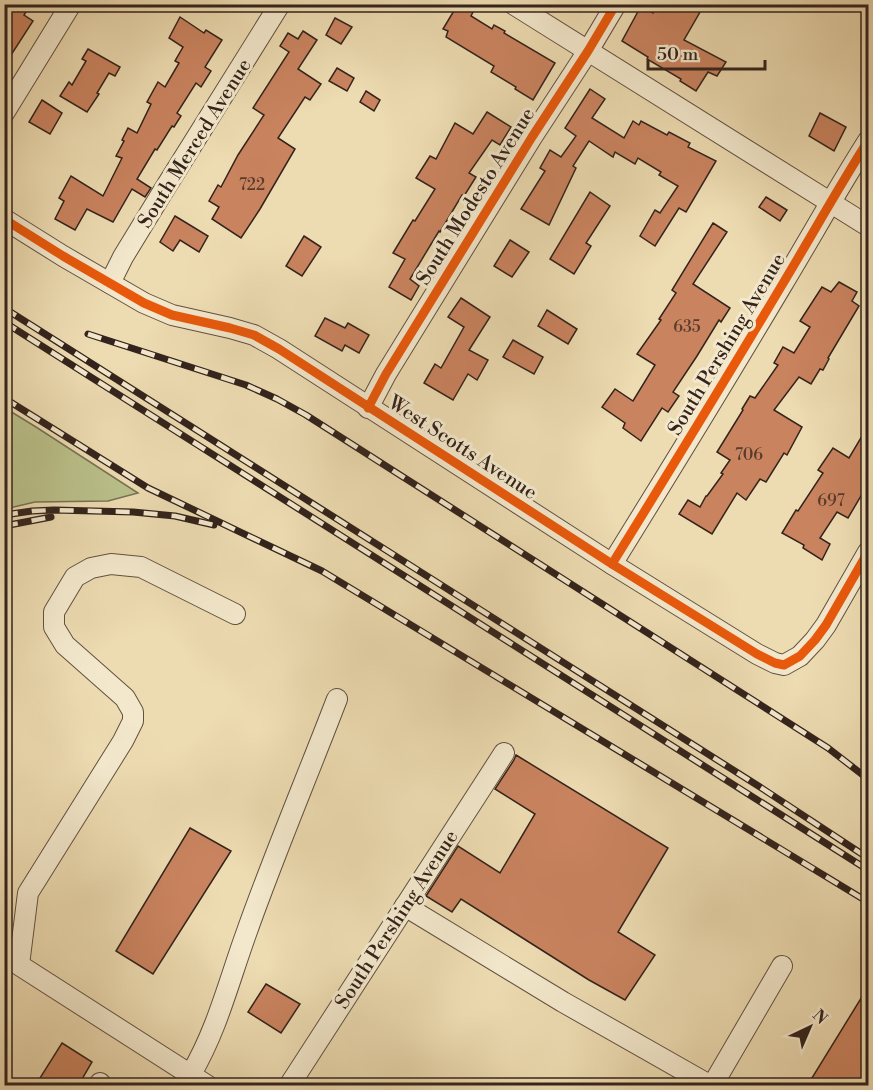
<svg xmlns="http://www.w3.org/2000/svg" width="873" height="1090" viewBox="0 0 873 1090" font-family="'Libre Bodoni',serif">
<rect width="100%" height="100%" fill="#eddbb1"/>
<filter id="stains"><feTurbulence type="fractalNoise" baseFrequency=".00333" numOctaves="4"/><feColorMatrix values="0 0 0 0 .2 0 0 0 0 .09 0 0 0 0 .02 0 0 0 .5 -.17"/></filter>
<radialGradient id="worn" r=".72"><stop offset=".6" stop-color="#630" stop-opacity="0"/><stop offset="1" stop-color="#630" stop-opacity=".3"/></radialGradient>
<!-- green -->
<path fill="#bac08a" stroke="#767253" stroke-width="1.5" d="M5 408 36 427 138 493 108 501 35 502 5 509Z"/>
<!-- building -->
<g fill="#c9835f" stroke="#33231c" stroke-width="1.5">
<path d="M4 4H31L24 15 33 21 4 66Z"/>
<path d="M458 4H460L473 12 471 16 492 29 494 25 505 31 504 33 555 63 533 100 515 89 516 87 491 72 494 66 446 37 448 31 443 29Z"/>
<path d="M658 4H700L696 10 700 12 684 40 726 62 717 76 708 72 696 91 680 81 681 79 647 59 648 57 622 41 641 6 653 13Z"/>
<path d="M180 17 204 33 206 30 222 40 205 67 211 71 201 87 196 83 177 113 181 116 174 127 172 126 157 150 155 149 137 179 151 188 145 197 132 189 113 222 87 209 75 230 55 219 64 201 59 198 71 176 103 196 122 158 116 156 124 141 122 140 128 128 137 133 151 104 147 102 158 82 165 87 179 63 175 61 183 47 169 38Z"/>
<path d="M335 18 352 27 341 44 326 35Z"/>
<path d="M303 31 317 40 298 69 321 84 310 100 305 97 278 138 295 149 260 209 241 238 212 219 219 207 209 201 218 185 221 187 238 155 264 115 253 108 289 52 280 46 288 33 298 39Z"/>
<path d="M88 49 120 67 115 76 109 73 97 93 99 94 87 112 60 96 69 82 72 85 86 61 82 59Z"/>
<path d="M337 68 354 78 347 91 329 81Z"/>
<path d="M590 89 605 99 592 118 624 138 633 121 639 125 641 121 667 135 669 132 690 143 688 147 716 161 686 212 679 208 655 246 640 236 655 210 660 213 678 186 659 175 661 172 638 158 635 164 615 152 613 157 589 141 573 166 576 168 549 225 521 209 545 171 540 168 550 150 561 157 576 136 565 128Z"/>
<path d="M366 91 380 100 374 111 360 102Z"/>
<path d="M42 100 62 113 50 134 29 122Z"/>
<path d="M487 112 511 127 500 145 492 140 469 173 476 177 464 196 462 195 440 232 439 231 410 279 419 286 411 300 389 287 405 259 393 253 413 220 415 221 435 189 416 178 430 156 436 159 455 123 473 134Z"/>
<path d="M820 113 846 127 834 151 809 136Z"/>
<path d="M590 192 610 206 586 243 591 246 574 274 550 259Z"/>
<path d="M766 197 787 210 780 221 759 207Z"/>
<path d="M175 216 208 236 199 252 180 240 173 251 160 242Z"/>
<path d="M713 223 727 232 693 284 730 308 721 322 719 320 697 356 673 392 679 396 668 412 662 408 641 441 623 428 625 423 602 407 615 389 633 401 655 365 637 354 661 320 659 319 676 293 672 290Z"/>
<path d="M304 236 321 247 302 276 286 266Z"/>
<path d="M510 240 529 252 512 277 494 266Z"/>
<path d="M839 282 857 292 852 301 859 306 828 358 829 359 823 370 820 369 811 384 799 377 774 410 802 427 787 455 784 453 766 482 760 479 746 500 737 493 712 534 679 514 688 500 700 507 706 496H707L723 474 721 473 730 460 717 452 743 410 742 409 750 396 755 398 778 365 774 363 783 347 794 353 810 327 800 321 822 287 831 292Z"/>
<path d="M461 298 490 317 469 350 488 360 477 380 468 374 453 400 424 383 435 364 441 368 464 327 448 317Z"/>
<path d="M547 310 577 329 568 344 538 326Z"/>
<path d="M325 318 345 328 348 323 369 335 359 353 345 345 342 351 315 336Z"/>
<path d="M513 340 543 357 534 374 503 357Z"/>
<path d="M868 426V484L848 518 837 512 820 538 830 544 822 560 803 548 804 545 782 533 796 510 798 511 823 473 818 470 833 448 849 458Z"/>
<path d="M516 755 668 848 618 932 655 955 625 1000 589 980 461 899 452 912 426 896 458 846 500 873 535 814 495 789 514 760Z"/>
<path d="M190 828 231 851 153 974 116 951Z"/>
<path d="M266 984 300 1004 281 1033 248 1012Z"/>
<path d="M868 987V1086H807Z"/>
<path d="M62 1043 92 1062 78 1086H35Z"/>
</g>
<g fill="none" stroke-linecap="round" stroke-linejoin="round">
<!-- minor casing -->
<g stroke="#625141" stroke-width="22">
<g id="minor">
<path d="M513 4 868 226"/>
<path d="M4 113 71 4"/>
<path d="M4 219 63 256 144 303 172 315 230 328 254 335 279 349 612 564 757 654 775 663 784 665 800 656 815 640 826 625 868 552"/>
<path d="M110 283 123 257 162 193 280 4"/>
<path d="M368 408 386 374 532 137 588 51 616 4"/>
<path d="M612 564C669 472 726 379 782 285 811 237 838 188 868 141"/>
<path d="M405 906 563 1002 711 1086"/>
<path d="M191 1074C217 1030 229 981 246 934 274 855 307 777 337 699"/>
<path d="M98 1086 100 1083"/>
<path d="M208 1086 19 965 28 893 123 741 133 721V712L125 698 65 645 54 627V612L75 577 91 568 111 564 141 567 235 614"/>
<path d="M289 1086 504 753"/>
<path d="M712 1086 782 966"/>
</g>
</g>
<!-- minor -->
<use href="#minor" stroke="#f3e8cc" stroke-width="20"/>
<!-- rail casing -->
<g stroke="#33231c" stroke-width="7">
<g id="rail">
<path d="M4 308 760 787 868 858"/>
<path d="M4 322 868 870"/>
<path d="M88 334 246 385 277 399 306 415 828 748 868 779"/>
<path d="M4 398 148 488 322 571 868 902"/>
<path d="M4 515 32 511 54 510 133 512 175 516 214 525"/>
<path d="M4 526 51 517"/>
</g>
</g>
<!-- rail -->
<use href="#rail" stroke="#f3e8cc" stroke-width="4.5" stroke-dasharray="14" stroke-linecap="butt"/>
<!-- cycleway casing -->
<g stroke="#f3e8cc" stroke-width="13">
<g id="cycleway">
<path d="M4 219 63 256 144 303 172 315 230 328 254 335 279 349 612 564 757 654 775 663 784 665 800 656 815 640 826 625 868 552"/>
<path d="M368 408 386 374 532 137 588 51 616 4"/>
<path d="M612 564C669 472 726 379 782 285 811 237 838 188 868 141"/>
</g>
</g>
<!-- cycleway -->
<use href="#cycleway" stroke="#e8590c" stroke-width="9"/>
</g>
<g text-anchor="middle" stroke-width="6" stroke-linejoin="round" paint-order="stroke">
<!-- number labels -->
<g font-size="16" fill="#583b2d">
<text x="252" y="190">722</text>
<text x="687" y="332">635</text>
<text x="749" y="460">706</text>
<text x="831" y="506">697</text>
</g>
<!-- street labels -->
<g font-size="20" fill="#33231c" stroke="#f3e8cc">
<text transform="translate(194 143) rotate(-58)" y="7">South Merced Avenue</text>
<text transform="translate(475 196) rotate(-58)" y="7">South Modesto Avenue</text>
<text transform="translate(726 344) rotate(-59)" y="7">South Pershing Avenue</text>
<text transform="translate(463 447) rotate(33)" y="7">West Scotts Avenue</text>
<text transform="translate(396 919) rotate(-57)" y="7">South Pershing Avenue</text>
</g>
</g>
<!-- margin -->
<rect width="873" height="1090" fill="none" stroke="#eddbb1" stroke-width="24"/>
<rect x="6" y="6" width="861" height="1078" fill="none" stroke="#33231c" stroke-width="3"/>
<rect x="12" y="12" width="849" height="1066" fill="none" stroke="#33231c" stroke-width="1.5"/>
<!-- north arrow -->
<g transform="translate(810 1027) rotate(44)" stroke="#f3e8cc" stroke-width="4.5" paint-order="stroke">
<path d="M0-4.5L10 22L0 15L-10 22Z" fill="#33231c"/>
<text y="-9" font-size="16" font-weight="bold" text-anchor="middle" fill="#33231c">N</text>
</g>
<!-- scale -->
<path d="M648 60v9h117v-9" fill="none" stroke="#33231c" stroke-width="3"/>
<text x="657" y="60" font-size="18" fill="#33231c" stroke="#f3e8cc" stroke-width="4.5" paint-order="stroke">50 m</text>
<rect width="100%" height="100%" filter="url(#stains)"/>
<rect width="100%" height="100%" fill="url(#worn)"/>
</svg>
